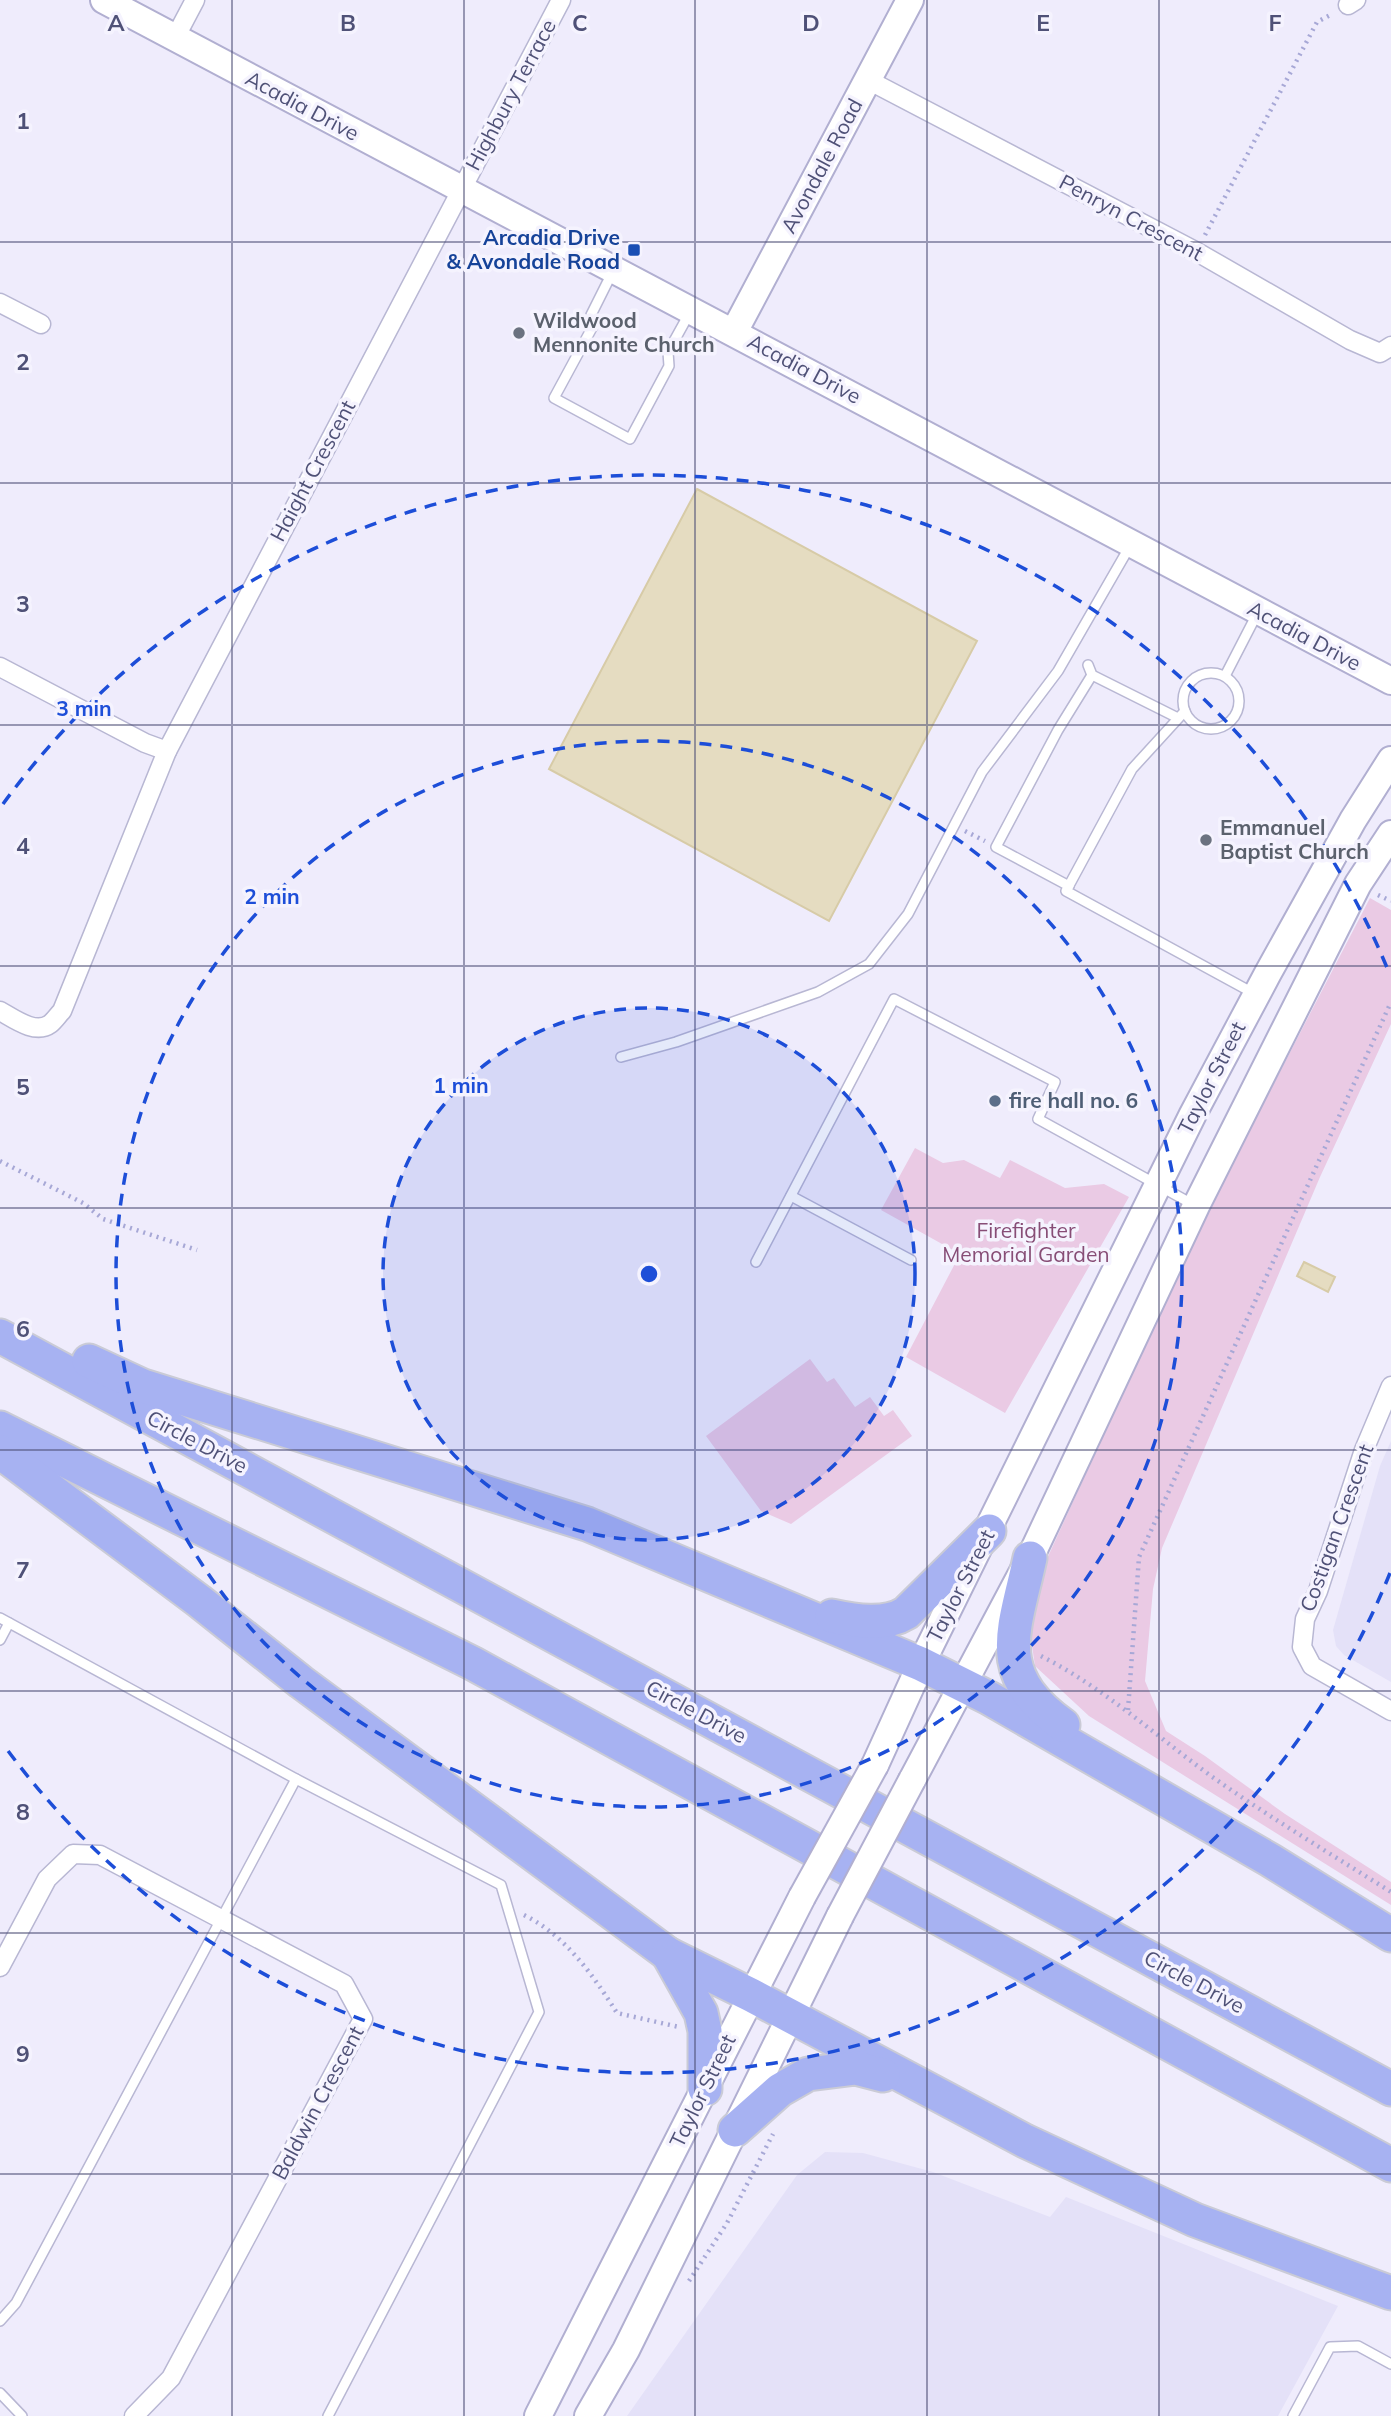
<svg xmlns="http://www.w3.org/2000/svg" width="1391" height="2416" viewBox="0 0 1391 2416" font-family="Mulish,sans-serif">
<rect width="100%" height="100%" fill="#efecfc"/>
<!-- residential -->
<g fill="#e4e1f8">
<path d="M1391 1441V1682L1344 1655 1336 1646 1333 1630 1380 1466Z"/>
<path d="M825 2152 863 2153 933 2172 1050 2217 1066 2197 1338 2306 1278 2416H627L797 2175Z"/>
</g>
<!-- green -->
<g fill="#eacae4">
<path d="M1370 898 1391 910V1024L1320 1177 1162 1548 1153 1589 1145 1681 1166 1731 1205 1756 1285 1814 1391 1882V1905L1089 1716 1035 1666 1026 1605 1187 1251Z"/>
<path d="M915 1148 943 1163 964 1160 1000 1178 1010 1160 1065 1188 1104 1184 1129 1197 1005 1413 906 1357 960 1254 881 1210Z"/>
<path d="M810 1359 827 1382 834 1378 855 1407 870 1397 884 1416 893 1410 912 1436 791 1524 761 1511 706 1436Z"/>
</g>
<!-- water -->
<g fill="#e5dcc1" stroke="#d7cba7" stroke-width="2">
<path d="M697 489 977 641 829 921 549 769Z"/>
<path d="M1304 1262 1335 1277 1328 1292 1297 1276Z"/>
</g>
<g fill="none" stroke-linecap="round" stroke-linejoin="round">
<!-- lane casing -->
<g stroke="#b8b7d3" stroke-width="12">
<g id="lane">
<path d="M613 271 591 315 593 326 554 398 630 439 669 366 668 352 689 314"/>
<path d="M1088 665 1092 675 1178 718"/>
<circle cx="1211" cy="701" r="28"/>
<path d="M1225 676 1258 612"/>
<path d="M1185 711 1132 769 1066 891 1255 994"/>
<path d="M1069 886 996 847 1058 730 1092 675"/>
<path d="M621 1057 676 1042 818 992 869 964 908 914 982 772 1058 671 1130 546"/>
<path d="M791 1196 911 1260"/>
<path d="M756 1262 894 999 1055 1082 1038 1119 1194 1205"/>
<path d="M0 1618 296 1779 501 1885 539 2012 328 2416"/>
<path d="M0 1640 9 1623"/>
<path d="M0 2321 16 2303 296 1779"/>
<path d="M0 2393 22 2416"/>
<path d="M1293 2416 1330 2347 1358 2346 1391 2364"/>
</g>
</g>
<!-- street casing -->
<g stroke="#b8b7d3" stroke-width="21">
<g id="street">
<path d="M1348 5 1356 0"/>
<path d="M175 38 195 0"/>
<path d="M868 80 1197 252 1350 340 1380 353 1391 346"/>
<path d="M0 303 41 324"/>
<path d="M0 667 145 743 167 751 561 0"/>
<path d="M0 1011C13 1018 35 1035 50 1024 54 1021 58 1015 62 1011L167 751"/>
<path d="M1391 1386 1364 1450 1318 1591 1305 1619 1302 1647 1312 1666 1391 1711"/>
<path d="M0 1967 47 1879 73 1854 100 1855 344 1984 363 2019 171 2378 134 2416"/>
</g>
</g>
<!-- secondary casing -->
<g stroke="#b1afd1" stroke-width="30">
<g id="secondary">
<path d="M104 0C532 228 962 453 1391 681"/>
<path d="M734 332 910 0"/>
<path d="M875 1765 921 1664 1193 1114 1268 973 1353 820 1391 760"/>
<path d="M912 1780 1030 1558 1196 1206 1358 884 1391 834"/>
<path d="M538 2416 802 1897"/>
<path d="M588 2416 626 2350 840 1916"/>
</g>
</g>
<!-- highway casing -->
<g stroke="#cacbd6" stroke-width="37">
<g id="highway">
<path d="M0 1336 1391 2089"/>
<path d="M89 1361 143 1386 587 1524 921 1664 989 1698 1270 1860 1391 1935"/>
<path d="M0 1428 472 1663 1391 2165"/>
<path d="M0 1452 199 1601 301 1682 668 1954 751 1995 1025 2141 1195 2220 1391 2293"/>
<path d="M1030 1558C1014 1632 991 1673 1063 1725"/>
<path d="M832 1616C855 1621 885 1626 906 1613L989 1531"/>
<path d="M668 1954 701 2013 705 2031V2089"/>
<path d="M735 2130 780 2090 808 2074 856 2068 883 2075"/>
</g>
</g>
<!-- path -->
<g stroke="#a7a8d6" stroke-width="4.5" stroke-dasharray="2 5" stroke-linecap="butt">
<path d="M1205 235 1317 22 1332 14"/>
<path d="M965 831 985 841"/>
<path d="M1378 895 1391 901"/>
<path d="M0 1161 83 1203 103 1219 197 1250"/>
<path d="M1041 1656C1104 1688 1155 1735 1211 1776 1269 1817 1331 1854 1391 1892"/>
<path d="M1128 1710 1139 1557 1391 1002"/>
<path d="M524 1915C565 1935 593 1975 617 2013L679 2027"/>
<path d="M689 2281 727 2223 773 2134"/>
</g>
<!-- lane -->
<use href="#lane" stroke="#fff" stroke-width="9"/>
<!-- street -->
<use href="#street" stroke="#fff" stroke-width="18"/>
<!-- secondary -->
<use href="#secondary" stroke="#fff" stroke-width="26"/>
<!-- highway -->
<use href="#highway" stroke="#a7b2f2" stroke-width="33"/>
<!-- secondary-bridge casing -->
<g stroke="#b1afd1" stroke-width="30" stroke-linecap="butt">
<g id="secondary-bridge">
<path d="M802 1897 875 1765"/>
<path d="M840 1916 912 1780"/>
</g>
</g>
<!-- secondary-bridge -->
<use href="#secondary-bridge" stroke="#fff" stroke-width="26"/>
</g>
<!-- grid -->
<path fill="none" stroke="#4f5177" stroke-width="2" stroke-opacity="0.55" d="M232 0V2416M464 0V2416M695 0V2416M927 0V2416M1159 0V2416M0 242H1391M0 483H1391M0 725H1391M0 966H1391M0 1208H1391M0 1450H1391M0 1691H1391M0 1933H1391M0 2174H1391"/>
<!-- distance rings -->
<circle cx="649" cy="1274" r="266" fill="#1d4ed8" fill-opacity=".12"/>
<g fill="none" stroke="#1d4ed8" stroke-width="3.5" stroke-dasharray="12 9">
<circle cx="649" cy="1274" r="266"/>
<circle cx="649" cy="1274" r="533"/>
<path d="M1390 1573A799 799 0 0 1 3 1744M3 804A799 799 0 0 1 1390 975"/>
</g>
<!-- markers -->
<rect fill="#1a4fb4" stroke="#f5f3fe" stroke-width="2.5" x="627" y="243" width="14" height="14" rx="3.5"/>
<g fill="#6b7280" stroke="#f5f3fe" stroke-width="2.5">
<circle cx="519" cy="333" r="7"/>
<circle cx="1206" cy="840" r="7"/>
</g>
<circle fill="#5c6f8a" stroke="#f5f3fe" stroke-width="2.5" cx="995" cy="1101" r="7"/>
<g text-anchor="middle" stroke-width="7" stroke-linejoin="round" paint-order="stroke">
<!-- street labels -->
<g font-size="21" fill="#4f5177" stroke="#f5f3fe">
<text transform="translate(511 95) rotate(-62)" y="7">Highbury Terrace</text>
<text transform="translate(302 106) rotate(28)" y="7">Acadia Drive</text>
<text transform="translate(822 166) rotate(-62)" y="7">Avondale Road</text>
<text transform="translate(1131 218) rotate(28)" y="7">Penryn Crescent</text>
<text transform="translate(804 369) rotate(28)" y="7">Acadia Drive</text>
<text transform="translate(313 471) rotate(-62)" y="7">Haight Crescent</text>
<text transform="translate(1304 636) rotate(28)" y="7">Acadia Drive</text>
<text transform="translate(1212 1078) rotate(-63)" y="7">Taylor Street</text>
<text transform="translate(197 1442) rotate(28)" y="7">Circle Drive</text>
<text transform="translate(1337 1528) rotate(-70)" y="7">Costigan Crescent</text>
<text transform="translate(961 1586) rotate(-63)" y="7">Taylor Street</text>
<text transform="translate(696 1712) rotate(28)" y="7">Circle Drive</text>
<text transform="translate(1194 1982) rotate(28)" y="7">Circle Drive</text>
<text transform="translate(703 2091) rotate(-64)" y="7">Taylor Street</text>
<text transform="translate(318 2103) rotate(-62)" y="7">Baldwin Crescent</text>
</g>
<!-- transit labels -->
<g font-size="21" font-weight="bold" fill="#164399" stroke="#f5f3fe" text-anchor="end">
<text x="620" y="245">Arcadia Drive<tspan x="620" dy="24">&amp; Avondale Road</tspan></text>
</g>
<!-- worship labels -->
<g font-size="21" font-weight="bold" fill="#5b616d" stroke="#f5f3fe" text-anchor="start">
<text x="533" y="328">Wildwood<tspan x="533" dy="24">Mennonite Church</tspan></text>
<text x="1220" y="835">Emmanuel<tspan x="1220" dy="24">Baptist Church</tspan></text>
</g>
<!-- service labels -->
<g font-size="21" font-weight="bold" fill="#4e5e75" stroke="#f5f3fe" text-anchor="start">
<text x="1009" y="1108">fire hall no. 6</text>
</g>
<!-- park labels -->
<g font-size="21" fill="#874d76" stroke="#f5f3fe">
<text x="1026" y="1238">Firefighter<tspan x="1026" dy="24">Memorial Garden</tspan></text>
</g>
</g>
<g font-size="23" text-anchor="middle" font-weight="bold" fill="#4f5177" stroke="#f5f3fe" stroke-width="7" stroke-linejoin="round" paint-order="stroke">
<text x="116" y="31">A</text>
<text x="348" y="31">B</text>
<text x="580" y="31">C</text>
<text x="811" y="31">D</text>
<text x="1043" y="31">E</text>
<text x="1275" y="31">F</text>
<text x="23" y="129">1</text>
<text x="23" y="370">2</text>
<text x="23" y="612">3</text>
<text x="23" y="854">4</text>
<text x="23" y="1095">5</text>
<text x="23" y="1337">6</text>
<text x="23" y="1578">7</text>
<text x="23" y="1820">8</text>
<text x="23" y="2062">9</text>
</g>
<circle cx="649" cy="1274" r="10" fill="#1d4ed8" stroke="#f5f3fe" stroke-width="3.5"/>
<g font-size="21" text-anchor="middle" font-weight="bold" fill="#1d4ed8" stroke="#f5f3fe" stroke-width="7" stroke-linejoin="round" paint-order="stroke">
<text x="84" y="716">3 min</text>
<text x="272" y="904">2 min</text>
<text x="461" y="1093">1 min</text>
</g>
</svg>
